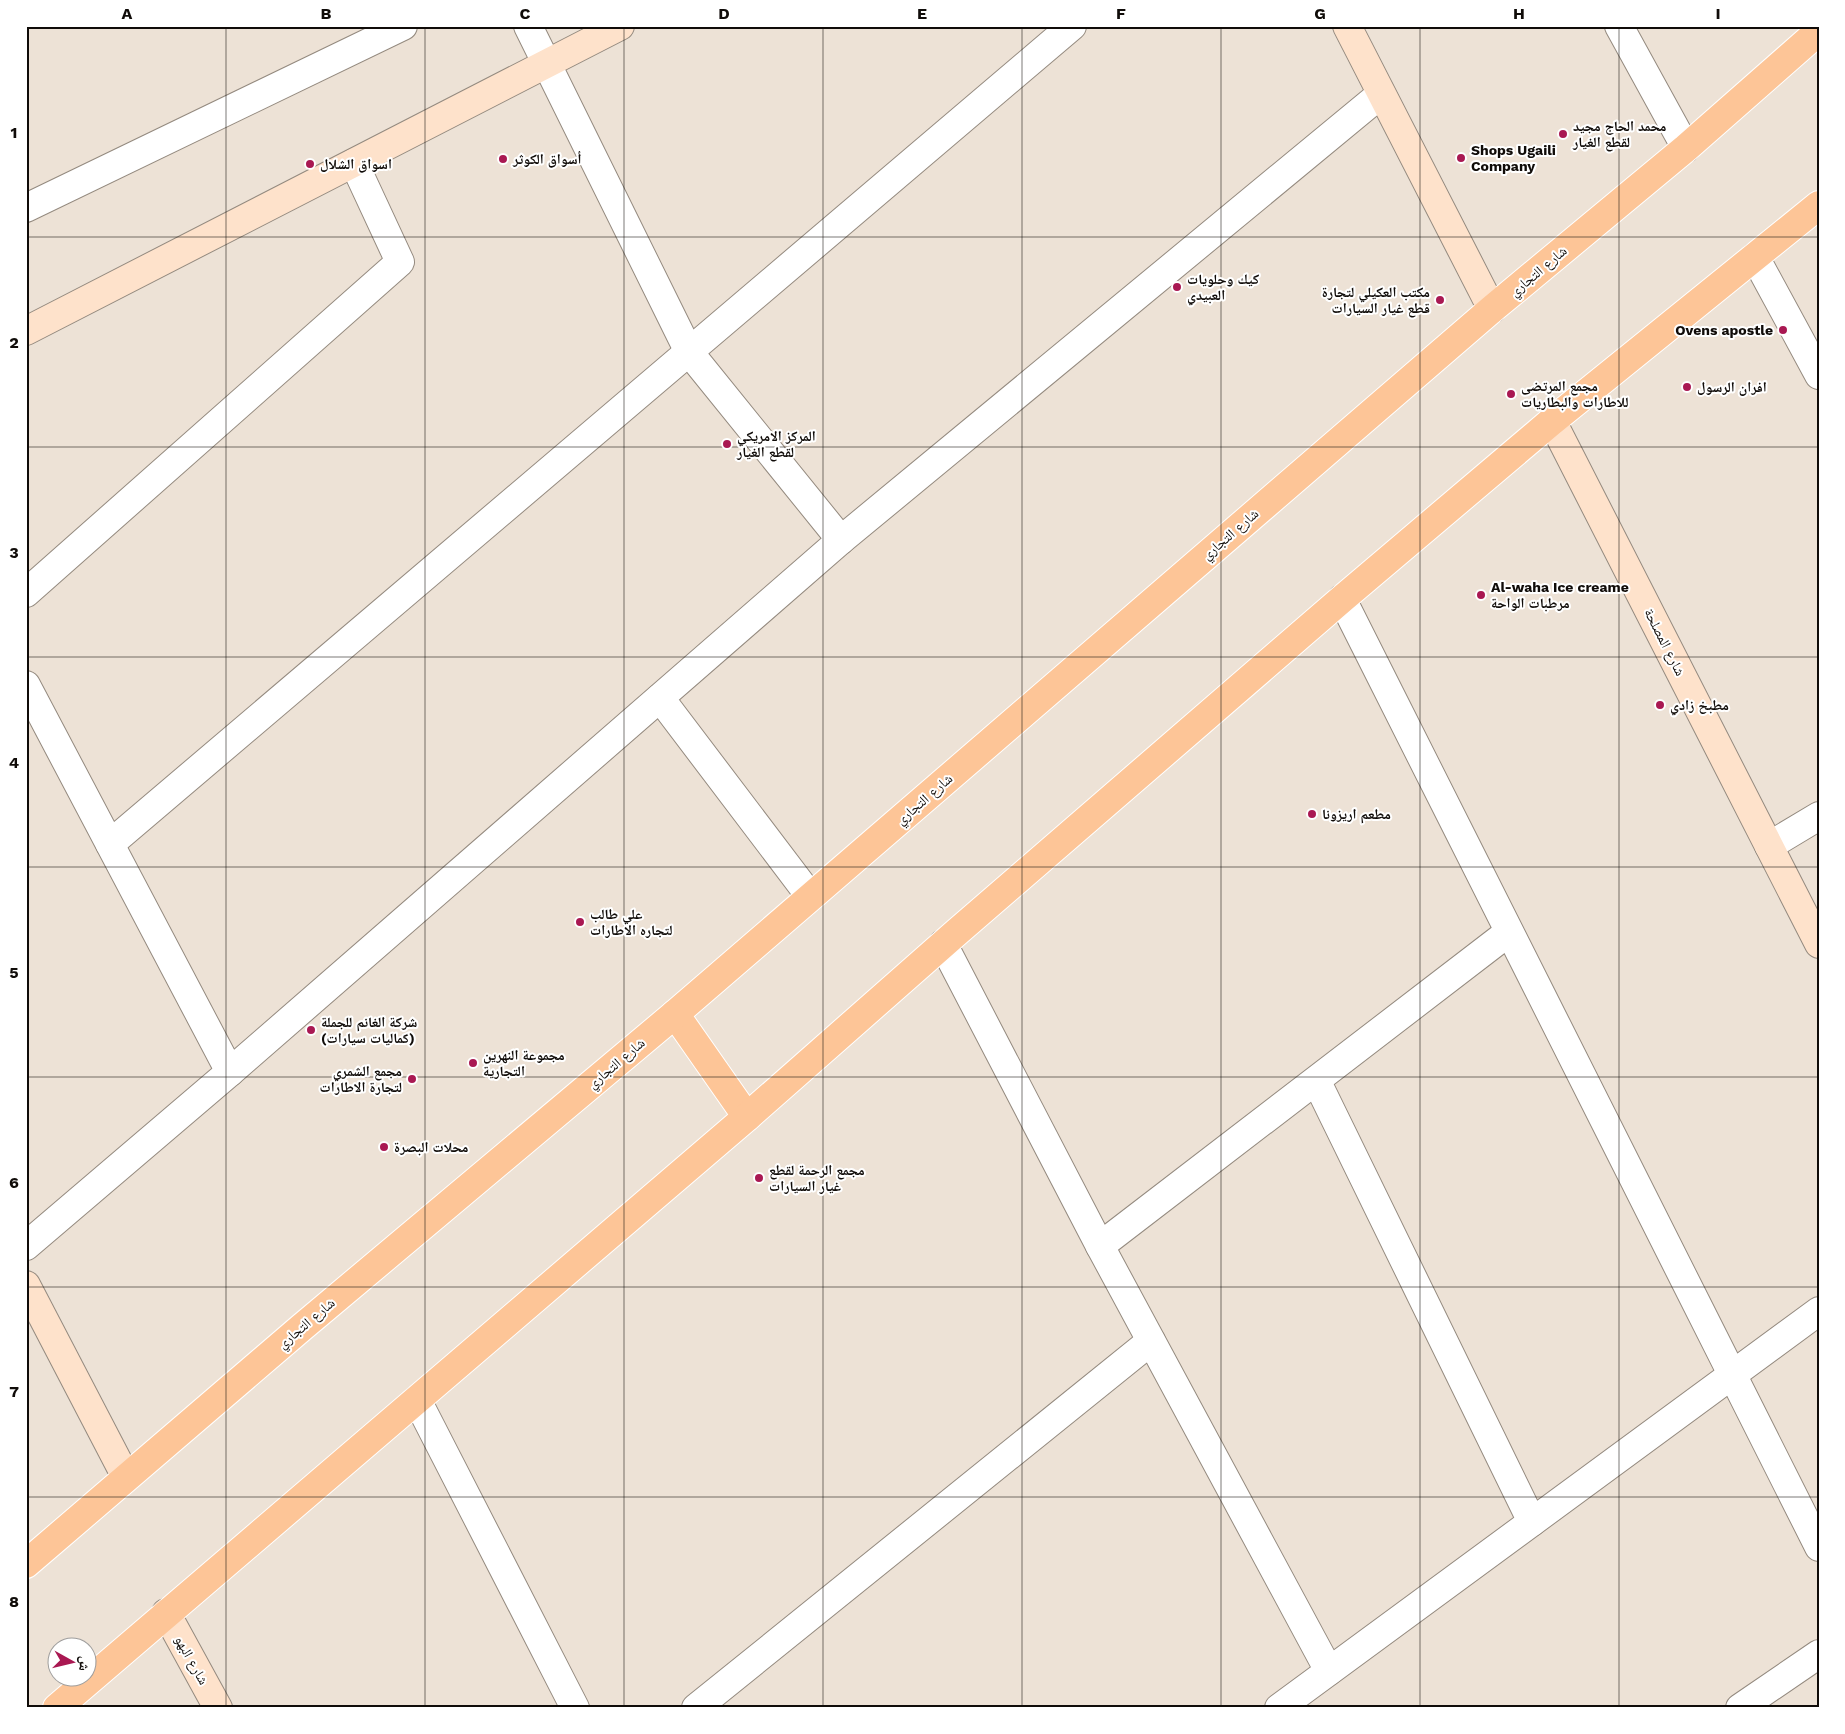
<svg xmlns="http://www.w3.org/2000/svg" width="1845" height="1734" viewBox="0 0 1845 1734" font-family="'Work Sans','Noto Naskh Arabic',sans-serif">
<rect width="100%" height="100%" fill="#ede2d6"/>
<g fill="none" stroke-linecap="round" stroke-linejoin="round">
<!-- street casing -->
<g stroke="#948a7f" stroke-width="30">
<g id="street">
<path d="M528 26 689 352 841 540"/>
<path d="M1619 26 1686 148"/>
<path d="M26 208 403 26"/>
<path d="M1755 257 1819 375"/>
<path d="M26 593 400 262 354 163"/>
<path d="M1342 599 1819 1547"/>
<path d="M26 685 230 1072"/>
<path d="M660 698 810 896"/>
<path d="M110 844 1072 26"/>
<path d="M1769 846 1819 816"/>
<path d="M943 944 1100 1246 1329 1671"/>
<path d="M1317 1082 1532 1522"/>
<path d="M26 1246 230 1072 841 540 1381 94"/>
<path d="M1100 1246 1509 932"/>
<path d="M417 1400 575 1708"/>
<path d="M696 1708 1151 1341"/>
<path d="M1279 1708 1819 1311"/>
<path d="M1740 1708 1819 1654"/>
</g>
</g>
<!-- secondary casing -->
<g stroke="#948a7f" stroke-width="30">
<g id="secondary">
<path d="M1347 26 1492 309"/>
<path d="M26 331 620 26"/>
<path d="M1552 421 1819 944"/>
<path d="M26 1285 126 1477"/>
<path d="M166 1613 218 1708"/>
</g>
</g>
<!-- primary casing -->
<g stroke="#fff" stroke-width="30">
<g id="primary">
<path d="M675 1014 747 1117"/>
<path d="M26 1564 301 1328 675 1014 1492 309 1686 148 1819 31"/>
<path d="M57 1708 747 1117 957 932 1342 599 1552 421 1819 205"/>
</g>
</g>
<!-- street -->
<use href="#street" stroke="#fff" stroke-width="28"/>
<!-- secondary -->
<use href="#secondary" stroke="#fee2cb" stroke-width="28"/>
<!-- primary -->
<use href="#primary" stroke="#fdc597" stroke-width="28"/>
</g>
<!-- grid -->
<path fill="none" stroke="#100c09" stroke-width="1" stroke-opacity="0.55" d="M226 26V1708M425 26V1708M624 26V1708M823 26V1708M1022 26V1708M1221 26V1708M1420 26V1708M1619 26V1708M26 237H1819M26 447H1819M26 657H1819M26 867H1819M26 1077H1819M26 1287H1819M26 1497H1819"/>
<!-- markers -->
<g fill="#a91852" stroke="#fff" stroke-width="2">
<circle cx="1563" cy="134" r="5"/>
<circle cx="1461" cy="158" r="5"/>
<circle cx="503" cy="159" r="5"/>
<circle cx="310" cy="164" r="5"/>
<circle cx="1177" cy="287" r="5"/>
<circle cx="1440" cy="300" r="5"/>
<circle cx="1783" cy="330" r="5"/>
<circle cx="1687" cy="387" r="5"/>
<circle cx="1511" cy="394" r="5"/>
<circle cx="727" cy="444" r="5"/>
<circle cx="1481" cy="595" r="5"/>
<circle cx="1660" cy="705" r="5"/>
<circle cx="1312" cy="814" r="5"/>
<circle cx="580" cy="922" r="5"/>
<circle cx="311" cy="1030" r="5"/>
<circle cx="473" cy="1063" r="5"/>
<circle cx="412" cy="1079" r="5"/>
<circle cx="384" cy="1147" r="5"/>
<circle cx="759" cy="1178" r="5"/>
</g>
<g text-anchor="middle" stroke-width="4" stroke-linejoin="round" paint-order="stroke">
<!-- poi labels -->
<g font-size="14" font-weight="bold" fill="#100c09" stroke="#fff" text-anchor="start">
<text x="1573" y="131">محمد الحاج مجيد<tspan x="1573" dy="16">لقطع الغيار</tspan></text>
<text x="1471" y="155">Shops Ugaili<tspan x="1471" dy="16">Company</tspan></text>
<text x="513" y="164">أسواق الكوثر</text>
<text x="320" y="169">اسواق الشلال</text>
<text x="1187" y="284">كيك وحلويات<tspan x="1187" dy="16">العبيدي</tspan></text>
<text x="1430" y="297" text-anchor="end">مكتب العكيلي لتجارة<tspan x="1430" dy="16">قطع غيار السيارات</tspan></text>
<text x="1773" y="335" text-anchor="end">Ovens apostle</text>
<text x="1521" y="391">مجمع المرتضى<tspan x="1521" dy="16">للاطارات والبطاريات</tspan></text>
<text x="1697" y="392">افران الرسول</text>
<text x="737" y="441">المركز الامريكي<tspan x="737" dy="16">لقطع الغيار</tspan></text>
<text x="1491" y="592">Al-waha Ice creame<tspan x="1491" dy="16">مرطبات الواحة</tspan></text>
<text x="1670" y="710">مطبخ زادي</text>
<text x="1322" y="819">مطعم اريزونا</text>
<text x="590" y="919">علي طالب<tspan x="590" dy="16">لتجاره الاطارات</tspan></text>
<text x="321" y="1027">شركة الغانم للجملة<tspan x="321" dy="16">(كماليات سيارات)</tspan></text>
<text x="483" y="1060">مجموعة النهرين<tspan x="483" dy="16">التجارية</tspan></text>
<text x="402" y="1076" text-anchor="end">مجمع الشمري<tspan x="402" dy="16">لتجارة الاطارات</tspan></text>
<text x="394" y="1152">محلات البصرة</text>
<text x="769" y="1175">مجمع الرحمة لقطع<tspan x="769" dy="16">غيار السيارات</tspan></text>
</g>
<!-- street labels -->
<g font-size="14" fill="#100c09" stroke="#fff">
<text transform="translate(1538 271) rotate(-40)" y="5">شارع التجاري</text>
<text transform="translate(1230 534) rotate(-41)" y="5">شارع التجاري</text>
<text transform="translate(1665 642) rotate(63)" y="5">شارع المصلحة</text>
<text transform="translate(924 799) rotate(-41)" y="5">شارع التجاري</text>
<text transform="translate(616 1063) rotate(-40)" y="5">شارع التجاري</text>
<text transform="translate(306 1323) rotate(-40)" y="5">شارع التجاري</text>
<text transform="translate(192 1660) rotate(61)" y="5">شارع البهو</text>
</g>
</g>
<!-- border -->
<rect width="1845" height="1734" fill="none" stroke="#ffffff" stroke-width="55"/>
<!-- north arrow -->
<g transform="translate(72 1662) rotate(98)"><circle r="24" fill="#ffffff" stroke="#9f9e9d"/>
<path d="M0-4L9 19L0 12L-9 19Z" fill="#a91852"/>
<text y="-8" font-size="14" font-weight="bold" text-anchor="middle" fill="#100c09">ش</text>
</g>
<rect x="28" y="28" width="1790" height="1678" fill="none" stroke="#100c09" stroke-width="2"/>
<g font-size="16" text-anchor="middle" font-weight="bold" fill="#100c09">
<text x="127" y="19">A</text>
<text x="326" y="19">B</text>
<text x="525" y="19">C</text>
<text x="724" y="19">D</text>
<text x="922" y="19">E</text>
<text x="1121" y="19">F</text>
<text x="1320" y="19">G</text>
<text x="1519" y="19">H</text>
<text x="1718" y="19">I</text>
<text x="14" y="138">1</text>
<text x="14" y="348">2</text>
<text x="14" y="558">3</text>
<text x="14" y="768">4</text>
<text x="14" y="978">5</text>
<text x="14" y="1188">6</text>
<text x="14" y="1397">7</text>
<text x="14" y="1607">8</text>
</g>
</svg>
